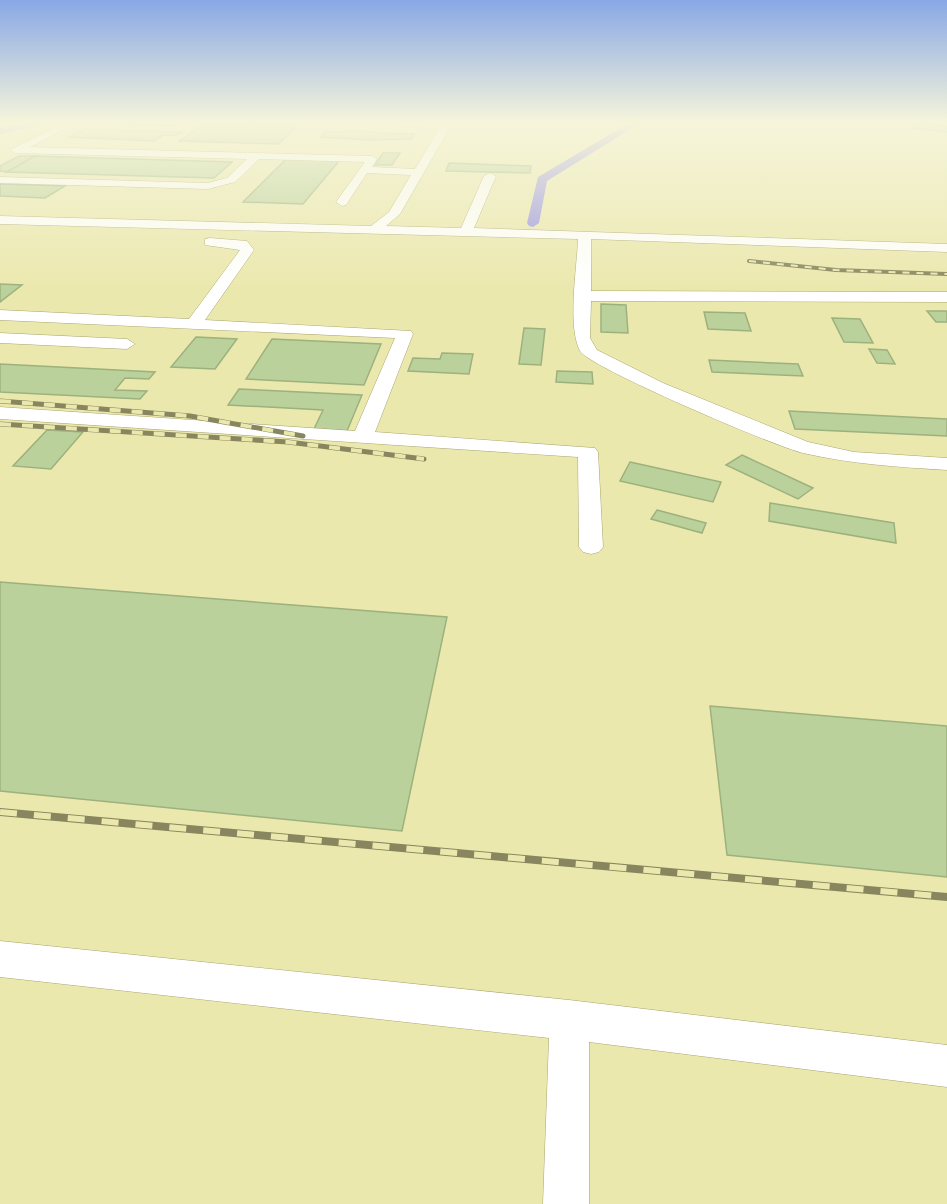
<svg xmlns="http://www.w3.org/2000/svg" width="947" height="1204" viewBox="0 0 947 1204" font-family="'Open Sans',sans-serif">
<rect width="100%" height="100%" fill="#ebe8ae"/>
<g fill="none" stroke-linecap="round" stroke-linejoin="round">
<!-- canal -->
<g fill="#9995e3" fill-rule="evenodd">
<path d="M34 122H52L0 134V128Z"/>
<path d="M631 122H642L547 181 539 223 533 227 529 226 527 223 538 177Z"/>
</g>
</g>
<!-- building -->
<g fill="#bbd19b" stroke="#9db17d" stroke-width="1.5">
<path d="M123 122H179L173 126 118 124Z"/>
<path d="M207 122H302L278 144 179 141Z"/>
<path d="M915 122 947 125V132L911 128Z"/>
<path d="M84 129 182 132 177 135H163L154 141 70 137Z"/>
<path d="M357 131 375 132 373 133 414 134 411 139 368 140 321 137 325 132Z"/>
<path d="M383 153H400L392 165H375Z"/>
<path d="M19 156H35L7 172 0 171V166Z"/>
<path d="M35 156 232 162 214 178 7 172Z"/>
<path d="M287 158 340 160 303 204 243 202Z"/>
<path d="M449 163 531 166 530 173 446 171Z"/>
<path d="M0 184 65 186 45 198 0 196Z"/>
<path d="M0 284 22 285 0 302Z"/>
<path d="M601 304 626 305 628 333 601 332Z"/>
<path d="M927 311H947V322H936Z"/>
<path d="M704 312 745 313 751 331 708 329Z"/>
<path d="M832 318 860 319 873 343 844 342Z"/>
<path d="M524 328 545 329 541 365 519 364Z"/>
<path d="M196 337 237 339 215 369 171 367Z"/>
<path d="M272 339 381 344 364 385 246 379Z"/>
<path d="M869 349 887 350 895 364 877 363Z"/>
<path d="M442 353 473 354 469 374 408 371 413 358 440 359Z"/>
<path d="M709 360 798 364 803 376 712 372Z"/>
<path d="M0 364 155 372 149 379 125 378 115 390 147 391 140 399 0 392Z"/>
<path d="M557 371 592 372 593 384 556 382Z"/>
<path d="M239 389 362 395 347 431 314 429 323 410 228 405Z"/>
<path d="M789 411 947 419V436L795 429Z"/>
<path d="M47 430 83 432 51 469 13 466Z"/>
<path d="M742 455 813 488 798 499 726 465Z"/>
<path d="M630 462 721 482 713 502 620 481Z"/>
<path d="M770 503 894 523 896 543 769 521Z"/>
<path d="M657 510 706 523 702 533 651 519Z"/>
<path d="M0 582 447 617 402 831 0 791Z"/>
<path d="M710 706 947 726V877L727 855Z"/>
</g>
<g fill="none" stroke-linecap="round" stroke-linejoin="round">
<!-- minor casing -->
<g stroke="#a8a56e" stroke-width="1">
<g id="minor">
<path d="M385 122H453L400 214 386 226 461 228 484 176 490 173 496 176 474 228 947 244V252L591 239V291L947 292V302L591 301 590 338 597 350 663 383 808 442 854 452 947 458V470C898 467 851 464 803 453 776 447 589 367 580 351 567 326 577 268 578 239L0 224V216L371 226 389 212 411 175 367 173 346 205 342 206 336 202 365 162 259 159 235 182 208 189 0 183V177L208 183 227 178 247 159 15 153 10 150 60 125 65 128 63 130 30 147 372 156 377 159 372 167 415 169 439 129 389 125Z"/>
<path d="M210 238 247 241 254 250 205 320 411 331 413 334 375 432 595 448 598 452 603 547 599 552 591 554 583 552 579 547 578 457 0 419V407L355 431 395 338 0 320V310L189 319 240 250 205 245V239Z"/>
<path d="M0 333 127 339 135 344 127 349 0 343Z"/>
<path d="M0 941 569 1000 947 1045V1087L589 1042V1204H543L549 1038 0 977Z"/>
</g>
</g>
<!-- minor -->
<use href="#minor" fill="#fff" fill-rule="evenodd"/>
<!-- rail-far2 casing -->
<g stroke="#88865e" stroke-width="4">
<path id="rail-far2" d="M749 261 836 270 947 274"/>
</g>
<!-- rail-far1 casing -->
<g stroke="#88865e" stroke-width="5">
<g id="rail-far1">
<path d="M0 401 190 416 303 436"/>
<path d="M0 424 288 442 424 459"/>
</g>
</g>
<!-- rail casing -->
<g stroke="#88865e" stroke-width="8">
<path id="rail" d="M0 812 947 897"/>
</g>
<!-- rail-far2 -->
<use href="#rail-far2" stroke="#ebe8ae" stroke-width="2" stroke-dasharray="7" stroke-linecap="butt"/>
<!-- rail-far1 -->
<use href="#rail-far1" stroke="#ebe8ae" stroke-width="4" stroke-dasharray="11" stroke-linecap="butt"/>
<!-- rail -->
<use href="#rail" stroke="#ebe8ae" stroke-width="6" stroke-dasharray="17" stroke-linecap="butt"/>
</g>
<!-- sky -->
<linearGradient id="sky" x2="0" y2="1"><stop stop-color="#88a8e6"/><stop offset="0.42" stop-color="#f6f5db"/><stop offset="1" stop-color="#f6f5db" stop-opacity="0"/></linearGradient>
<rect width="947" height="290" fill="url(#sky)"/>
</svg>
